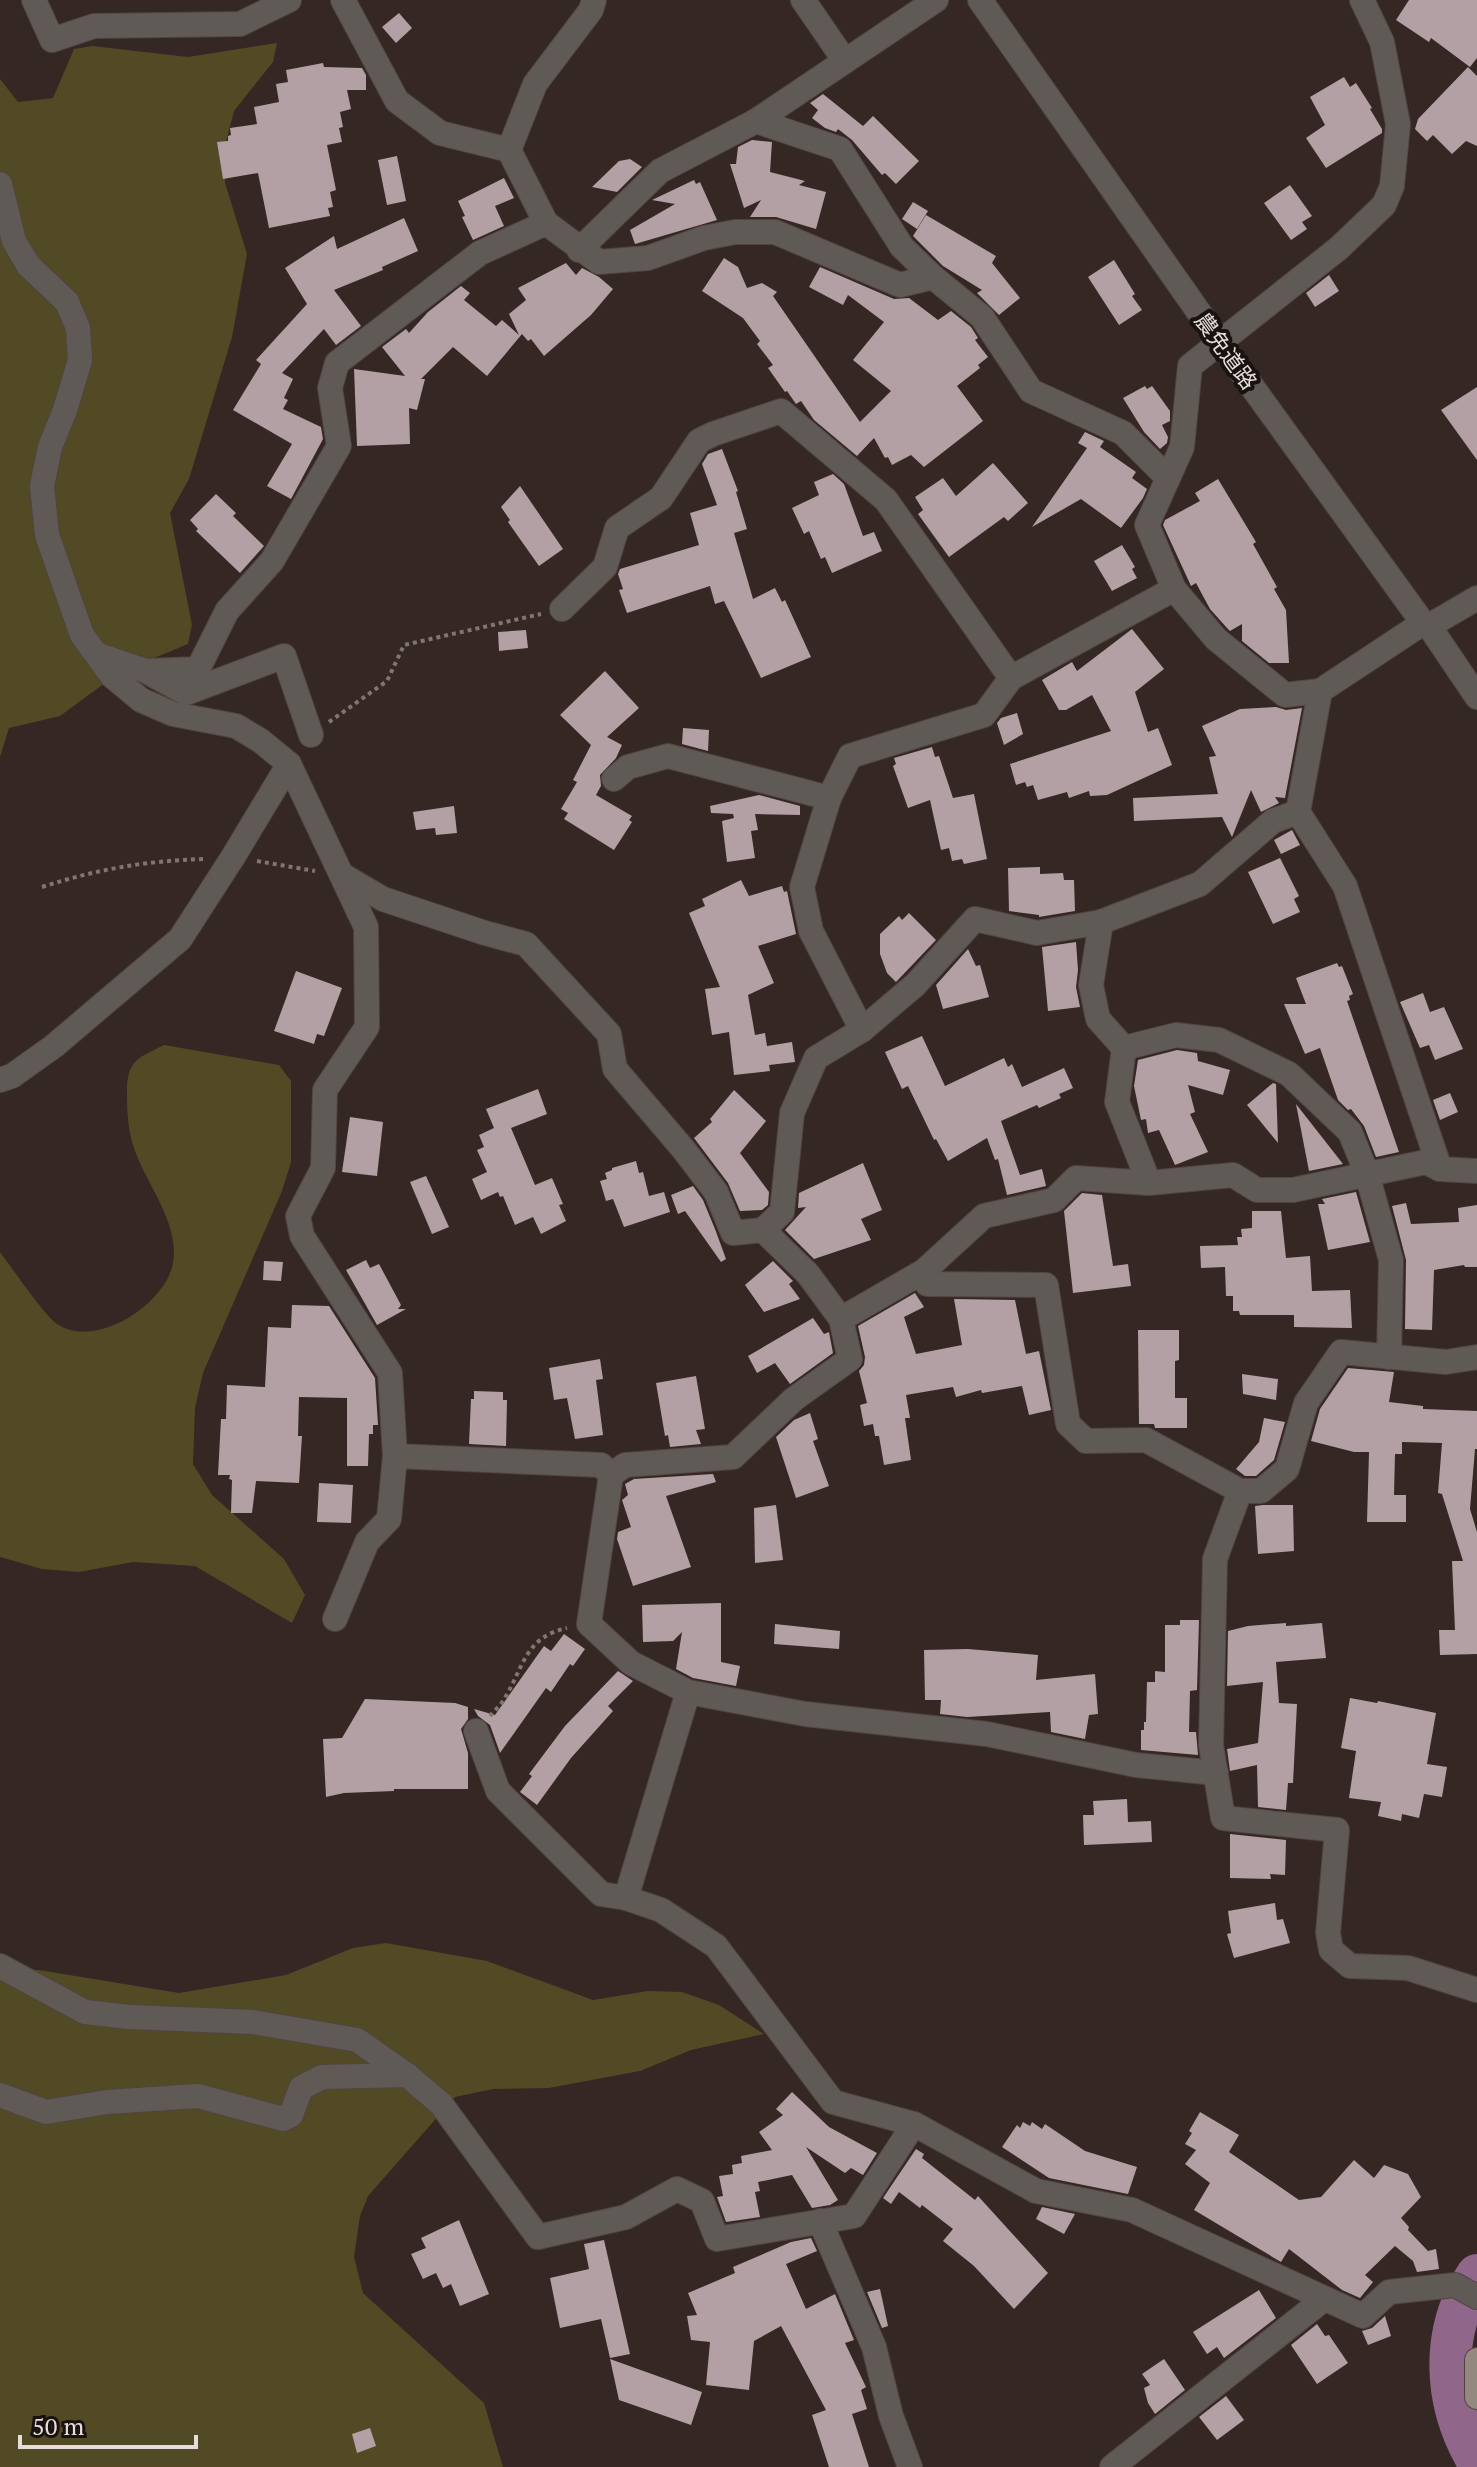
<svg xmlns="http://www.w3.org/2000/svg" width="1477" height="2467" viewBox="0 0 1477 2467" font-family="'PT Serif','Noto Sans JP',serif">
<rect width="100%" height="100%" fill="#352723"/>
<!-- green -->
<g fill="#524a25">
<path d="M277 43 273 62 234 111 225 146V183L247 254 232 337 189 479 170 513 192 625 188 644 120 672 60 716 9 728 0 757V79L18 102 53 98 74 49 92 46 188 57Z"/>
<path d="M164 1045 279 1065 291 1081V1162L282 1191 203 1373 195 1408 193 1464 212 1495 284 1559 305 1595 292 1623 195 1566 133 1562 79 1572 42 1569 0 1557V1252C12 1268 44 1315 57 1324 96 1350 166 1304 173 1263 180 1223 146 1184 134 1148 128 1131 127 1112 127 1094 127 1082 127 1069 137 1060 144 1054 155 1050 164 1045Z"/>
<path d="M386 1943 487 1961 593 2000 648 1991 682 1992 719 2005 764 2034 691 2050 640 2071 549 2088 493 2089 455 2097 368 2196 360 2216 354 2257 363 2293 484 2403 503 2467H0V1969L39 1970 179 1993 286 1975 353 1948Z"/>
</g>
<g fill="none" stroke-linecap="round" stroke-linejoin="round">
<!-- river -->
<path stroke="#91668b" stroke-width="42" d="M1477 2275C1440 2332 1443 2402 1477 2460"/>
</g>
<!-- building -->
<g fill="#b3a0a4">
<path d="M1409 0H1477V58L1470 67 1431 38 1429 42 1396 20Z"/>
<path d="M399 13 412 28 396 43 382 27Z"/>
<path d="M323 63 324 67 362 68 366 75V90H347L351 109 340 112 343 127 339 128 342 142 327 145 336 190 330 192 333 207 328 208 330 216 269 228 258 173 223 179 217 142 228 141V136L231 135 230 128 257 124 254 107 279 102 276 84 288 82 286 70Z"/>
<path d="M1468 67 1477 76V146L1466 141 1452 154 1433 135 1427 141 1415 129 1418 119Z"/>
<path d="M1344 77 1350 87 1356 83 1372 108 1370 109 1382 129V133L1326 168 1306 138 1325 125 1310 97Z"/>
<path d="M823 94 863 126 873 116 919 161 896 184 885 173 882 175 852 140 838 129 836 132 825 128 812 118 818 110 810 103Z"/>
<path d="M752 140 772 142 770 172 805 181 799 185 826 192 816 229 776 217H750L761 200 744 208 730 164H736L738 147Z"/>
<path d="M397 156 406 201 387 205 378 160Z"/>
<path d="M630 159 642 167 617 192 592 187 619 161Z"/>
<path d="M504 178 514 198 495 206 504 226 473 240 462 217 465 216 458 201Z"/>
<path d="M694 180 696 184 700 182 717 220 635 244 630 230 675 204 652 200Z"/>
<path d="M1290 185 1312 216 1302 222 1307 229 1291 240 1264 203Z"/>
<path d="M913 202 928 211 917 229 902 219Z"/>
<path d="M926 215 996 256 992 263 1020 298 999 315 977 293 982 290 943 266 913 236Z"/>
<path d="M404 218 418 251 382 267 383 270 334 290 361 326 336 345 324 329 282 373 293 379 284 398 288 400 283 409 321 427 323 439 291 499 267 486 292 444 233 410 261 364 256 360 307 304 285 268 334 236 337 249Z"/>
<path d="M724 258 738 267 747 288 762 283 777 292 773 296 860 422 891 391 853 360 884 322 848 295 843 305 809 287 820 267 894 299 909 298 938 320 951 311 971 327 978 338 975 340 988 357 978 365 980 368 957 386 983 421 924 467 911 455 892 465 888 457 885 458 874 438 857 456 814 420 801 401 796 404 787 391 785 392 768 368 773 365 757 344 760 341 743 318 702 291Z"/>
<path d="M1114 260 1135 294 1132 296 1142 310 1119 325 1088 277Z"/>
<path d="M566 263 576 275 582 268 599 277 613 289 591 315 544 356 531 339 528 341 522 334 487 376 453 347 421 379H425L417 410 409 408 410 444 357 446 354 369 405 376 382 347 406 329 409 333 428 312 461 286 470 293 464 300 496 326 502 320 519 335 509 314 526 300 518 288Z"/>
<path d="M1329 275 1339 291 1315 307 1306 293Z"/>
<path d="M1145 386 1147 389 1152 386 1170 411V421L1162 425 1168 437 1167 443 1160 449 1144 432 1123 398Z"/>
<path d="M1477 387V460L1441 410Z"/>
<path d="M1085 432 1104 441 1100 447 1136 472 1132 478 1147 489 1143 498 1121 528 1081 499 1032 527 1087 448 1078 443Z"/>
<path d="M722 449 738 491 736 492 747 529 734 533 753 599 775 588 782 602 785 600 811 657 761 678 724 601 715 604 710 586 627 613 619 590 623 589 618 574 620 569 699 545 690 513 717 505 702 464 708 454Z"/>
<path d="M993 463 1028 503 1008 521 1004 517 949 557 918 514 923 510 915 497 943 478 956 496Z"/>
<path d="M833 474 844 484 863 536 874 532 882 551 832 573 825 557 821 559 809 531 804 534 792 508 819 495 814 482Z"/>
<path d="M1218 479 1256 542 1253 544 1277 587 1274 589 1286 610 1289 663H1269L1242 641V624L1230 631 1227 628 1210 609 1196 583 1191 586 1163 525 1165 520 1200 501 1195 493Z"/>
<path d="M520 486 563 549 539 566 508 522 510 520 501 507Z"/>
<path d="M216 494 236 513 233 516 264 546 240 573 196 531 198 529 190 520Z"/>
<path d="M1122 545 1135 567 1132 569 1137 578 1112 591 1094 561Z"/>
<path d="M1132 629 1164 669 1135 692 1148 732 1158 728 1172 765 1107 795 1090 796 1089 791 1069 798 1067 792 1038 800 1033 785 1027 787 1025 782 1016 785 1010 764 1111 731 1092 695 1066 710H1059L1042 680 1072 662 1077 671Z"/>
<path d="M526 630 528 648 499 651 498 632Z"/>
<path d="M605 671 639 708 607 737 622 745 616 758 600 775 601 786 596 795 632 816 629 820 632 822 614 850 564 819 568 813 561 809 577 782 573 780 591 745 560 715Z"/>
<path d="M1276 707 1286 710 1302 708 1285 798 1275 797 1279 803 1261 812 1251 790 1232 837 1222 817 1134 821 1133 798 1218 794 1209 757 1216 756 1202 726 1240 709Z"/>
<path d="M1017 713 1023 734 1004 745 997 723 1001 718Z"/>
<path d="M683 728 709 730 708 751 682 744Z"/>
<path d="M932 747 935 757 939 756 953 798 974 794 987 859 964 864 962 859 952 861 949 848 941 850 930 800 908 808 893 766 896 764 894 758Z"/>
<path d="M759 795 800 806V815L755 814 758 830 751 831 755 858 727 862 722 821 734 818 733 814 711 813 710 806Z"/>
<path d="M454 806 457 833 436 835 435 828 416 830 413 812Z"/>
<path d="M1292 830 1300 845 1281 854 1274 840Z"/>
<path d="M1280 858 1299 896 1294 899 1300 912 1273 924 1248 872Z"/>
<path d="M1040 867V874L1063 873 1064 880H1074L1075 911 1039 917V915L1009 911 1008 868Z"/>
<path d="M741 880 749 896 782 886 784 892 787 891 796 934 758 946 774 983 748 995 755 1035 765 1033 767 1046 792 1042 795 1062 769 1065 770 1071 734 1075 729 1032 712 1035 705 989 720 987 689 913 705 906 702 899Z"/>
<path d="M909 913 936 940 896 982 887 973 880 954V934L899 916 902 920Z"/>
<path d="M1076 942 1078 970 1076 987 1080 1007 1048 1011 1042 947Z"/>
<path d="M968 949 976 966 980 965 989 997 943 1009 936 985Z"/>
<path d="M1337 963 1339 967 1342 966 1353 994 1349 996 1350 1000 1347 1001 1399 1152 1376 1157 1364 1126 1351 1109 1348 1110 1338 1100 1320 1048 1305 1054 1284 1004H1306L1296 978Z"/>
<path d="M296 971 342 988 324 1036 317 1034 314 1044 274 1031Z"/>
<path d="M1423 993 1430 1012 1444 1007 1463 1049 1435 1060 1429 1045 1420 1048 1400 1002Z"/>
<path d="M922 1036 945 1086 1004 1058 1008 1067 1012 1064 1022 1087 1064 1068 1073 1088 1059 1094 1061 1098 1039 1108 1037 1105 1001 1121 1020 1175 1042 1169 1046 1186 1007 1195 998 1159 995 1160 987 1138 948 1161 936 1139 934 1140 908 1086 902 1089 885 1052Z"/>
<path d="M1177 1050 1197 1053 1198 1061 1230 1070 1223 1095 1188 1085 1195 1112 1190 1114 1208 1152 1175 1165 1159 1130 1148 1133 1146 1119 1141 1120 1134 1086 1138 1060Z"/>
<path d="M1273 1083 1276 1084 1278 1143 1247 1105Z"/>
<path d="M538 1089 547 1114 511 1128 535 1185 552 1178 563 1204 559 1205 566 1221 541 1234 533 1217 515 1225 503 1196 500 1197 498 1192 481 1200 472 1179 487 1172 477 1150 484 1147 479 1135 494 1128 486 1109Z"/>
<path d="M734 1090 766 1121 740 1153 769 1192 768 1205 762 1210 740 1211 728 1183 694 1138 712 1122 710 1119Z"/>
<path d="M1450 1093 1458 1112 1440 1120 1433 1100Z"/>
<path d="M1296 1104 1343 1164 1309 1171Z"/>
<path d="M350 1117 383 1122 377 1176 342 1172Z"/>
<path d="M636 1161 639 1173 643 1172 649 1196 664 1192 670 1212 624 1227 613 1199 606 1201 600 1181 607 1179 605 1173 612 1170V1168Z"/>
<path d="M863 1163 882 1210 861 1219 871 1240 814 1259 785 1230 806 1207 798 1208 799 1193Z"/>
<path d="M426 1176 449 1227 432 1234 410 1182Z"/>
<path d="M693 1186 703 1200 715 1229 726 1259 721 1262 685 1211 678 1214 671 1195Z"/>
<path d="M1356 1192 1370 1242 1328 1250 1318 1204H1325L1322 1199Z"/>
<path d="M1082 1193 1102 1195 1113 1266 1128 1264 1131 1286 1073 1293 1064 1211Z"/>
<path d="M1406 1203 1411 1224 1459 1222 1458 1208 1477 1205V1267H1465L1464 1265 1434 1270 1432 1330 1405 1329 1406 1260 1392 1206Z"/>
<path d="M1252 1211H1281L1286 1258 1310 1256 1312 1291 1350 1290 1352 1328 1294 1327V1315H1240L1239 1311H1233V1296H1226L1225 1267 1201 1268 1200 1246 1238 1245 1237 1237H1242L1241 1229 1252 1228Z"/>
<path d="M366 1260 370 1268 379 1264 401 1305 398 1309H406L377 1325 346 1270Z"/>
<path d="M264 1261 283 1262 281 1281 263 1280Z"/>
<path d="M773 1261 793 1281 789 1284 800 1299 764 1312 745 1285Z"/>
<path d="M915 1293 924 1307 904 1317 916 1354 962 1345 954 1299 1015 1300 1026 1354 1039 1351 1051 1410 1029 1415 1022 1386 982 1393 981 1390 956 1397 953 1387 906 1395 910 1418H905L911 1460 884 1465 879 1436H875L873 1424 864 1426 860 1405 867 1403 859 1371 864 1365 865 1357 858 1326Z"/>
<path d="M292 1305 329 1306 375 1378 378 1425H373V1434H369L368 1466H347V1398L299 1397 298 1436H302L299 1483 256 1481 252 1513H231L232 1480 229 1479 230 1475H218L221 1419H226L227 1385 265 1387 268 1327 291 1328Z"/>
<path d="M813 1318 824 1334 829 1332 833 1353 790 1384 775 1363 757 1373 748 1356Z"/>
<path d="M1138 1330H1179V1360L1175 1361V1398H1187V1428H1155L1154 1424H1139Z"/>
<path d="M600 1359 603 1379 596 1380 603 1435 575 1439 567 1398 554 1400 549 1368Z"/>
<path d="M1348 1368 1394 1372 1389 1402 1423 1406V1409L1477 1411V1449H1475L1470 1509 1477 1532V1654L1440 1655 1439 1630H1455L1452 1561H1463L1442 1494 1438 1493 1442 1443 1402 1442V1454H1395L1394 1495H1406V1522H1367L1369 1452H1354L1311 1441 1320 1409Z"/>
<path d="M1242 1374 1278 1379 1276 1400 1243 1394Z"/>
<path d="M696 1376 705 1429 696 1430 701 1444 670 1447 668 1435 665 1436 656 1383Z"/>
<path d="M474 1391 503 1392V1400H507L506 1446 469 1444 471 1399H474Z"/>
<path d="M810 1413 818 1439 813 1441 829 1486 796 1498 776 1437 794 1420Z"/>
<path d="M1264 1418 1285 1422 1274 1460 1256 1476H1245L1236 1469 1259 1442Z"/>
<path d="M713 1474 716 1482 666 1496 691 1567 633 1586 617 1539 618 1532 631 1527 622 1500 628 1495 625 1484 634 1479Z"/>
<path d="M319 1483 353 1485 351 1523 317 1522Z"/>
<path d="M776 1505 783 1560 755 1563 754 1508Z"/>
<path d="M1263 1505H1293L1294 1551 1258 1554 1255 1506Z"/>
<path d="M721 1603V1662L740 1666 736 1686 693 1678 676 1669 682 1632 673 1641 643 1642 642 1605Z"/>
<path d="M1180 1620H1199L1197 1690 1190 1691 1189 1732H1196L1198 1755 1141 1750V1730H1144V1722H1146L1147 1682H1155V1671L1165 1672V1625H1180Z"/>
<path d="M1286 1623V1626L1322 1623 1326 1658 1276 1662 1279 1703 1297 1704 1293 1783H1288L1286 1810 1258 1807 1257 1765 1230 1771 1227 1749 1258 1743 1263 1682 1227 1686 1228 1631 1248 1626Z"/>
<path d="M775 1624 840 1631 839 1649 774 1644Z"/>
<path d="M564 1634 585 1649 573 1666 570 1664 551 1692 546 1688 500 1753 490 1725 478 1716 474 1709 495 1715 544 1646 551 1651Z"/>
<path d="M968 1649 1038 1655 1036 1680 1095 1674 1098 1714 1089 1715 1085 1739 1051 1732 1050 1712 967 1717 940 1714 941 1700H925L924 1650Z"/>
<path d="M618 1671 633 1681 608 1706 613 1711 571 1758 537 1805 520 1792 532 1776 529 1774 565 1726Z"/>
<path d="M1350 1698 1377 1703 1378 1701 1436 1713 1427 1764 1447 1767 1442 1797 1424 1794 1419 1818 1402 1814 1401 1821 1378 1816 1381 1802 1349 1798 1356 1751 1341 1748Z"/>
<path d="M365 1699 455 1703 468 1707V1719L461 1729 468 1753V1789H394V1791L344 1793 326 1797 323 1739 342 1738Z"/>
<path d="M1127 1799 1128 1822 1151 1821 1152 1842 1084 1845 1083 1815H1094L1093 1801Z"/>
<path d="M1230 1834 1286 1840 1285 1875 1270 1874 1271 1879 1230 1878Z"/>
<path d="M1275 1903 1277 1920 1283 1919 1290 1943 1234 1958 1227 1934 1231 1933 1228 1911Z"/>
<path d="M792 2092 829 2127 877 2153 863 2175 851 2168 845 2173 806 2147 838 2200 830 2205 812 2208 792 2175 758 2182 760 2191 755 2192 760 2217 726 2222 717 2197 723 2196 719 2176 733 2174 732 2165 742 2163 741 2156 772 2150 759 2132 783 2115 776 2109Z"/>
<path d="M1200 2112 1239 2135 1229 2152 1299 2200 1321 2197 1354 2160 1374 2178 1384 2165 1408 2174 1421 2197 1401 2218 1409 2227 1408 2230 1428 2251 1436 2249 1439 2269 1417 2272 1413 2261 1395 2246 1365 2275 1373 2282 1360 2298 1342 2290 1289 2249 1281 2262 1194 2210 1210 2183 1185 2164 1196 2150 1185 2144 1192 2133 1189 2131Z"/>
<path d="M1023 2122 1030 2126 1032 2122 1042 2129 1045 2124 1085 2151 1137 2167 1128 2194 1049 2178 1002 2147 1017 2125 1020 2128Z"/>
<path d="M916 2149 924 2154 922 2158 975 2200 978 2196 1048 2273 1014 2309 974 2266 943 2241 953 2229 922 2205 920 2208 899 2192 891 2204 883 2198Z"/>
<path d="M1042 2207 1075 2214 1064 2234 1036 2219Z"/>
<path d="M459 2220 489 2294 460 2306 451 2284 443 2288 436 2273 423 2279 411 2254 426 2248 421 2238Z"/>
<path d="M811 2238 817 2251 786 2264 806 2309 835 2294 854 2340 845 2343 866 2387 861 2390 867 2409 852 2414 869 2467H829L812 2415 826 2410 781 2326 754 2341 749 2390 706 2385 710 2342 691 2340 687 2316 697 2315 688 2293 735 2273 733 2267 791 2242Z"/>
<path d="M604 2240 630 2354 610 2358 601 2319 560 2328 550 2278 589 2269 584 2244Z"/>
<path d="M880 2289 888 2326 882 2328 867 2292Z"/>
<path d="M1259 2290 1276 2318 1224 2358 1217 2347 1207 2354 1193 2332Z"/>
<path d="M1385 2316 1391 2336 1368 2345 1362 2331 1372 2328Z"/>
<path d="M1317 2324 1325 2336 1329 2335 1348 2363 1317 2384 1291 2345Z"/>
<path d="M610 2359 702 2392 691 2425 619 2400Z"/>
<path d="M1164 2359 1185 2390 1155 2414 1148 2403 1144 2388 1150 2385 1142 2374Z"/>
<path d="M1226 2396 1244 2420 1217 2440 1199 2417Z"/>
<path d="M370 2428 376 2446 357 2453 352 2434Z"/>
</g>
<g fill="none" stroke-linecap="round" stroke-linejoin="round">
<!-- minor casing -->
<g stroke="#514440" stroke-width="26">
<g id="minor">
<path d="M34 0 52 40 94 26 240 24 289 0"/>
<path d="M343 0 397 101 440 133 509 150 546 223 599 262 648 258 704 238 735 232H775L900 285 933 277"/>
<path d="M803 0 845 61"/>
<path d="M980 0 1219 341 1423 623 1429 626 1477 697"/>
<path d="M756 121 840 149 902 247 933 277 982 317 1031 391 1123 433 1168 478"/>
<path d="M509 150 535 84 591 10 594 0"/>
<path d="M0 184 14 241 28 265 67 302 78 328 80 360 65 410 50 447 42 486 47 535 82 635 112 676 141 700 173 714 236 726 261 741 289 764 366 927 367 1027 325 1090 323 1168 298 1216 302 1236 390 1373 395 1456 601 1465 611 1475 589 1624 631 1663 688 1692 805 1714 987 1734 1136 1765 1216 1773"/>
<path d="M579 250 660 171 756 121 936 0"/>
<path d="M562 609 605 567 617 528 661 498 699 441 713 434 781 411 886 500 1011 678"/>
<path d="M1423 623 1320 691 1298 812 1345 886 1440 1169 1477 1171"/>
<path d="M1429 626 1477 598"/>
<path d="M96 654 146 671 198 669 227 611 272 561 339 446 330 388 337 363 480 253 546 223"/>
<path d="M146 671 186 693 284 656 311 735"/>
<path d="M1320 691 1285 695 1216 639 1174 589 1147 525 1182 447 1190 366 1339 248 1384 205 1392 186 1398 124 1382 42 1362 0"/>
<path d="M614 779 628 767 668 756 829 798"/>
<path d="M342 875 383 899 485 933 526 944 609 1034 615 1069 684 1150 716 1192 733 1233 763 1230 808 1274 841 1319"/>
<path d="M1101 922 1091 985 1098 1019 1124 1048 1117 1102 1149 1183"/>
<path d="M862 1030 811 931 802 887 829 798 850 756 984 715 1011 678 1174 589"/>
<path d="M1124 1048 1176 1035 1219 1040 1289 1074 1350 1132 1367 1174 1391 1260 1389 1357"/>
<path d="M0 1080 12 1076 54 1046 180 939 233 857 289 764"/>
<path d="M763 1230 782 1212 792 1113 816 1058 862 1030 915 985 975 919 1037 933 1101 922 1200 884 1273 821 1298 812"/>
<path d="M924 1271 927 1284 1046 1285 1068 1424 1086 1441 1146 1440 1240 1491 1215 1559 1211 1745 1223 1818 1337 1830 1328 1933 1331 1950 1350 1966 1408 1968 1477 1990"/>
<path d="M611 1475 625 1465 733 1457 794 1399 850 1359 841 1319 924 1271 984 1216 1054 1200 1076 1178 1149 1183 1233 1175 1257 1190H1293L1426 1162 1440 1169"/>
<path d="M1240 1491H1261L1287 1469 1306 1403 1341 1352 1446 1362 1477 1357"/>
<path d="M335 1619 367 1542 389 1519 395 1456"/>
<path d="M476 1731 498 1791 601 1894 626 1898 661 1910 716 1946 833 2102 914 2124 1036 2191 1132 2210 1363 2316 1389 2292 1455 2285 1477 2297"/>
<path d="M626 1898 688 1692"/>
<path d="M0 1966 85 2012 129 2017 253 2022 357 2040 407 2075 441 2104 538 2237 626 2217 677 2189 702 2201 717 2239 854 2216 914 2124"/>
<path d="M0 2095 46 2112 107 2102 198 2096 283 2119 291 2115 301 2088 322 2077 407 2075"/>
<path d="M820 2221 874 2347 891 2416 910 2467"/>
<path d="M1112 2467 1324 2299"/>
</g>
</g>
<!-- major casing -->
<g stroke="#514440" stroke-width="26">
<path id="major" d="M1477 2360V2397"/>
</g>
<!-- path -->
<g stroke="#817571" stroke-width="4" stroke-dasharray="4 4" stroke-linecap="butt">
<path d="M329 722 387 681 404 645 541 614"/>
<path d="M257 861 315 871"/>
<path d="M42 887C98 869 145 861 204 859"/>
<path d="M490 1716C495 1710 502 1704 506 1696 524 1665 526 1637 567 1628"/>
</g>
<!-- minor -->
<use href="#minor" stroke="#605a56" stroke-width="24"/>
<!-- major -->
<use href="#major" stroke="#93897f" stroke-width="24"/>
</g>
<g text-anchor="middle" stroke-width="8" stroke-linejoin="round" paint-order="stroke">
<!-- street labels -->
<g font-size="22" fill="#e7ddda" stroke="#181210">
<text transform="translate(1226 351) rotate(54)" y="8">農免道路</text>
</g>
</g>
<!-- scale -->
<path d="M20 2435v12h176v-12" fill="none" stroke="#e7ddda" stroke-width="4"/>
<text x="32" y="2435" font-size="24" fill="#e7ddda" stroke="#181210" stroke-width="6" paint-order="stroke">50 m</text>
</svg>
